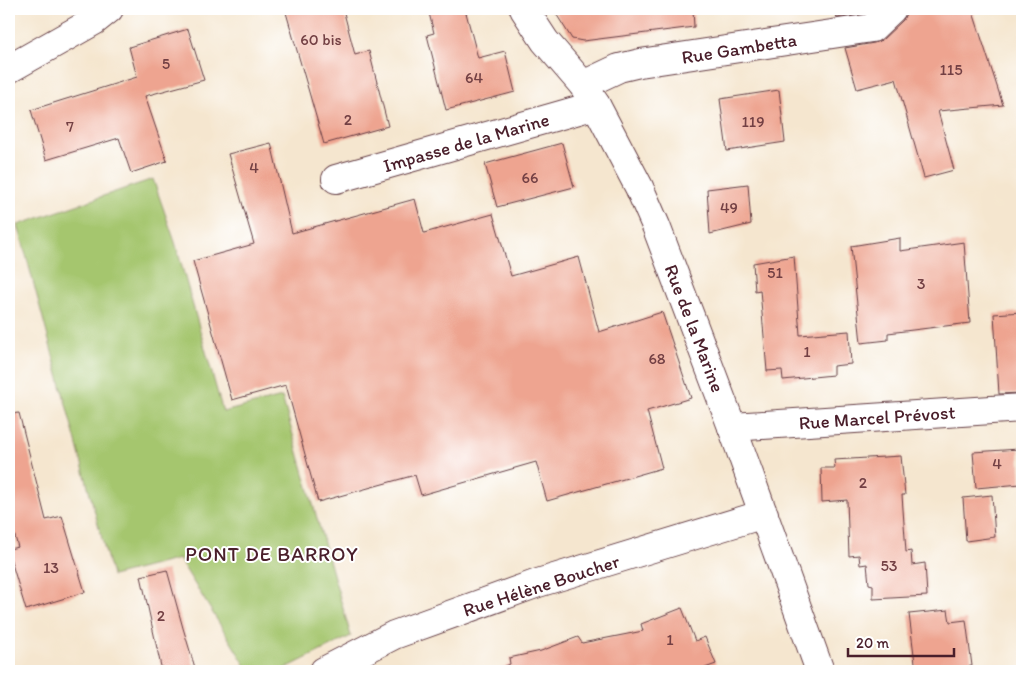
<svg xmlns="http://www.w3.org/2000/svg" width="1031" height="680" viewBox="0 0 1031 680" font-family="Itim,sans-serif">
<rect width="100%" height="100%" fill="#fff"/>
<filter id="ink" filterUnits="userSpaceOnUse"><feTurbulence type="fractalNoise" baseFrequency=".02" numOctaves="2"/><feDisplacementMap in="SourceGraphic" scale="10" xChannelSelector="R" yChannelSelector="G"/><feConvolveMatrix kernelMatrix="1 2 1 2 8 2 1 2 1" color-interpolation-filters="sRGB"/></filter>
<filter id="wash" filterUnits="userSpaceOnUse"><feTurbulence type="fractalNoise" baseFrequency=".0096" numOctaves="4" result="noise"/><feDisplacementMap in="SourceGraphic" scale="20" xChannelSelector="R" yChannelSelector="G"/><feGaussianBlur stdDeviation="1.12" result="paint"/><feColorMatrix in="noise" values="0 0 0 0 0 0 0 0 0 0 0 0 0 0 0 0 0 1.4 0 .05"/><feComposite in="paint" operator="in"/></filter>
<g filter="url(#wash)">
<rect width="100%" height="100%" fill="#f5e6cf"/>
<!-- green -->
<path fill="#a5c66e" stroke="#78724c" d="M153 179 175 242 223 412 282 397 351 636 280 671H249L179 559 112 576 18 225Z"/>
<g id="blocks">
<!-- building -->
<g fill="#eea490">
<path d="M285 9H343L355 55 369 51 388 126 324 144Z"/>
<path d="M428 9H465L478 58 505 51 515 92 446 110 427 35 434 33Z"/>
<path d="M553 9H693L694 27 583 41 572 39Z"/>
<path d="M834 9H870L865 13 837 18Z"/>
<path d="M907 9H972L1003 105 938 111 954 170 924 178 896 79 857 89 845 48 874 43 882 40 903 20Z"/>
<path d="M188 29 204 80 145 96 167 161 131 173 119 138 46 160 31 110 137 77 129 47Z"/>
<path d="M779 90 785 142 727 151 720 99Z"/>
<path d="M271 143 292 233 415 199 424 233 493 214 511 276 579 257 599 332 662 312 691 398 647 411 662 468 547 501 536 462 421 495 415 475 318 502 286 385 232 400 193 261 254 244 228 154Z"/>
<path d="M562 143 574 187 497 207 485 164Z"/>
<path d="M748 184 751 224 710 234 707 189Z"/>
<path d="M900 238V251L964 242 970 323 888 333V340L861 343 851 246Z"/>
<path d="M794 256 800 335 849 331 851 364 833 366V375L783 380 782 370 767 371 760 290 755 291 753 263Z"/>
<path d="M1022 312V393L999 394 994 314Z"/>
<path d="M19 413 46 520 62 516 85 592 26 610 9 554V549L18 547 9 516V414Z"/>
<path d="M1019 449 1021 484 976 488 973 452Z"/>
<path d="M901 456 905 495H902L906 552 911 551 912 565 925 563 927 596 873 599V585L869 584 867 564 860 565 859 555 849 556 847 500 822 502 821 468H835L834 460Z"/>
<path d="M992 495 995 537 966 541 963 498Z"/>
<path d="M167 570 183 628 196 671H162L141 576Z"/>
<path d="M682 608 695 641 705 637 716 664 705 668 706 671H495L510 664 509 658 541 651 578 637 582 643 643 631 641 624Z"/>
<path d="M948 610 950 622 966 620 972 666 936 671H916L909 614Z"/>
</g>
</g>
</g>
<g filter="url(#ink)">
<use href="#blocks" fill-opacity="0" stroke="#643d44" stroke-width="1"/>
<g fill="none" stroke-linecap="round" stroke-linejoin="round">
<!-- minor casing -->
<g stroke="#643d44" stroke-width="30">
<g id="minor">
<path d="M524 9 545 41 583 85 596 105 639 187 656 226 732 427 820 671"/>
<path d="M9 69 94 21 109 9"/>
<path d="M583 85 619 68 640 63 872 28 892 9"/>
<path d="M336 179 596 105"/>
<path d="M732 427 1022 408"/>
<path d="M324 671 394 635 538 583 764 514"/>
</g>
</g>
<!-- minor -->
<use href="#minor" stroke="#fff" stroke-width="28"/>
</g>
</g>
<g text-anchor="middle" stroke-width="4" stroke-linejoin="round" paint-order="stroke">
<!-- number labels -->
<g font-size="16" fill="#734044">
<text x="321" y="45">60 bis</text>
<text x="166" y="69">5</text>
<text x="951" y="75">115</text>
<text x="474" y="83">64</text>
<text x="348" y="125">2</text>
<text x="753" y="127">119</text>
<text x="70" y="132">7</text>
<text x="254" y="173">4</text>
<text x="530" y="183">66</text>
<text x="729" y="213">49</text>
<text x="775" y="278">51</text>
<text x="921" y="289">3</text>
<text x="807" y="357">1</text>
<text x="657" y="364">68</text>
<text x="997" y="469">4</text>
<text x="863" y="488">2</text>
<text x="889" y="571">53</text>
<text x="51" y="573">13</text>
<text x="161" y="621">2</text>
<text x="670" y="645">1</text>
</g>
<!-- street labels -->
<g font-size="19" fill="#4a1f2b" stroke="#fff">
<text transform="translate(739 48) rotate(-9)" y="7">Rue Gambetta</text>
<text transform="translate(466 142) rotate(-16)" y="7">Impasse de la Marine</text>
<text transform="translate(695 328) rotate(69)" y="7">Rue de la Marine</text>
<text transform="translate(877 417) rotate(-4)" y="7">Rue Marcel Prévost</text>
<text transform="translate(541 585) rotate(-18)" y="7">Rue Hélène Boucher</text>
</g>
<!-- neighbourhood labels -->
<g font-size="20" letter-spacing="1" fill="#4a1f2b" stroke="#fff">
<text x="272" y="561">PONT DE BARROY</text>
</g>
</g>
<!-- margin -->
<rect width="1031" height="680" fill="none" stroke="#fff" stroke-width="30"/>
<!-- scale -->
<path d="M848 648v8h106v-8" fill="none" stroke="#4a1f2b" stroke-width="2.5"/>
<text x="856" y="648" font-size="15" fill="#4a1f2b" stroke="#ffffff" stroke-width="4" paint-order="stroke">20 m</text>
</svg>
